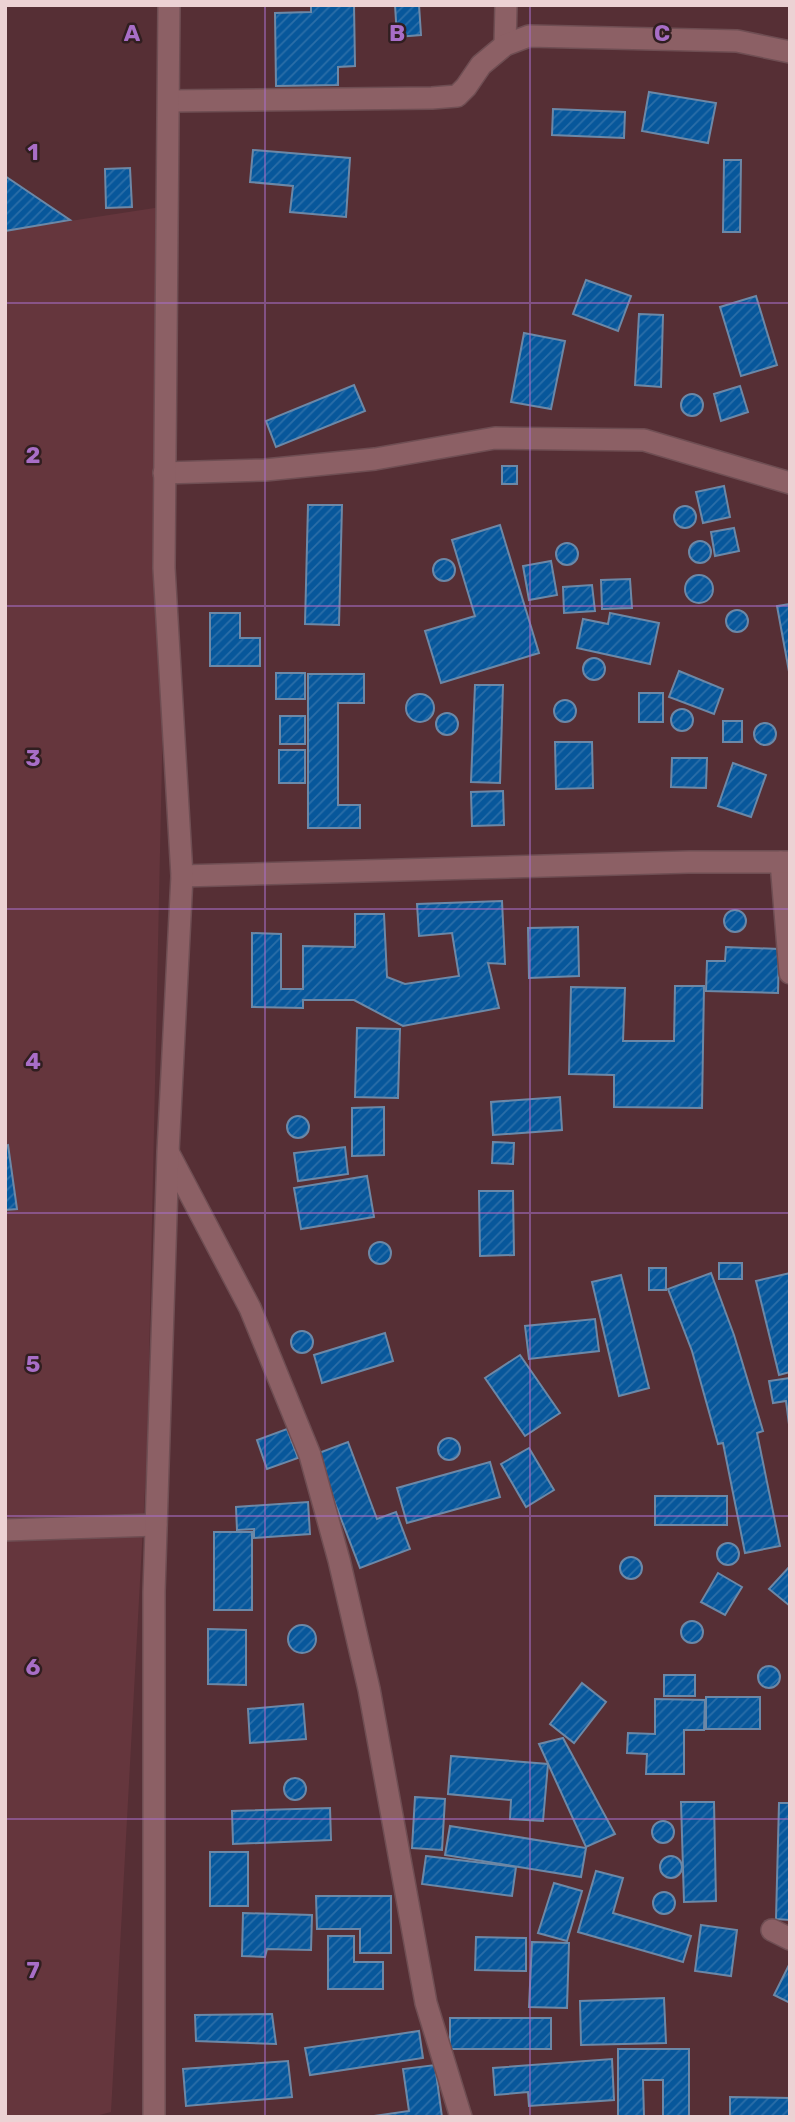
<svg xmlns="http://www.w3.org/2000/svg" width="795" height="2122" viewBox="0 0 795 2122" font-family="Rubik,sans-serif">
<defs>
<pattern id="building-hatch" width="6" height="6" patternUnits="userSpaceOnUse" patternTransform="scale(1.75)"><rect width="6" height="6" fill="#07579b"/><path d="M-1 1l2-2M0 6l6-6M5 7l2-2" fill="none" stroke="#2b6ea8"/></pattern>
</defs>
<rect width="100%" height="100%" fill="#562f35"/>
<!-- built -->
<path fill="#65363d" d="M174 205 147 1453 111 2112 92 2117H5V231Z"/>
<!-- building -->
<g fill="url(#building-hatch)" stroke="#6c88a7" stroke-width="2">
<path d="M311 5H354L355 66 338 67V85L276 86 275 13 311 12Z"/>
<path d="M395 5H419L421 35 397 37Z"/>
<path d="M649 92 716 103 708 143 642 131Z"/>
<path d="M553 109 625 112 624 138 552 135Z"/>
<path d="M253 150 350 158 346 217 290 212 293 186 250 182Z"/>
<path d="M724 160H741L740 232H723Z"/>
<path d="M130 168 132 207 106 208 105 169Z"/>
<path d="M5 176 70 220 5 231Z"/>
<path d="M586 280 631 296 618 331 573 314Z"/>
<path d="M756 296 777 365 741 376 720 307Z"/>
<path d="M639 314 663 315 661 387 635 385Z"/>
<path d="M524 333 565 341 551 409 511 402Z"/>
<path d="M354 385 365 411 276 447 266 421Z"/>
<path d="M740 386 748 412 721 421 714 394Z"/>
<circle cx="692" cy="405" r="11"/>
<rect x="502" y="466" width="15" height="18"/>
<path d="M724 486 730 517 703 523 696 492Z"/>
<path d="M308 505H342L339 625 305 624Z"/>
<circle cx="685" cy="517" r="11"/>
<path d="M500 525 539 653 441 683 425 631 475 616 452 540Z"/>
<path d="M734 528 739 551 715 556 711 532Z"/>
<circle cx="700" cy="552" r="11"/>
<circle cx="567" cy="554" r="11"/>
<circle cx="444" cy="570" r="11"/>
<path d="M551 561 557 595 529 600 523 566Z"/>
<circle cx="699" cy="589" r="14"/>
<path d="M630 579 632 608 602 609 601 580Z"/>
<path d="M592 585 595 611 564 613 563 587Z"/>
<path d="M790 604V677L777 606Z"/>
<circle cx="737" cy="621" r="11"/>
<path d="M210 613H240V638H260V666H210Z"/>
<path d="M610 613 659 623 650 664 577 648 583 619 608 624Z"/>
<circle cx="594" cy="669" r="11"/>
<path d="M679 671 723 689 714 714 669 697Z"/>
<rect x="276" y="673" width="29" height="26"/>
<path d="M308 674H364V703H338V805H360V828H308Z"/>
<path d="M475 685H503L500 783 471 782Z"/>
<rect x="639" y="693" width="24" height="29"/>
<circle cx="420" cy="708" r="14"/>
<circle cx="565" cy="711" r="11"/>
<circle cx="682" cy="720" r="11"/>
<circle cx="447" cy="724" r="11"/>
<rect x="280" y="716" width="25" height="28"/>
<rect x="723" y="721" width="19" height="21"/>
<circle cx="765" cy="734" r="11"/>
<path d="M555 742H592L593 788 556 789Z"/>
<rect x="279" y="750" width="26" height="33"/>
<path d="M672 758H707L706 788 671 787Z"/>
<path d="M733 763 766 775 751 817 718 806Z"/>
<path d="M503 791 504 825 472 826 471 792Z"/>
<path d="M502 901 505 964 488 963 499 1008 403 1026 354 1000H303V1008L252 1007V933L281 934V989H303V946L355 947V914H384L387 977 405 984 459 976 452 933 419 936 417 904Z"/>
<circle cx="735" cy="921" r="11"/>
<path d="M578 927 579 976 529 978 528 928Z"/>
<path d="M726 947 779 949 778 993 706 991 707 961H725Z"/>
<path d="M675 986H704L702 1108 614 1107V1075L569 1074 571 987 625 988 623 1041H674Z"/>
<path d="M357 1028 400 1029 398 1098 355 1097Z"/>
<path d="M560 1097 562 1130 493 1135 491 1102Z"/>
<path d="M384 1107V1155L352 1156V1108Z"/>
<circle cx="298" cy="1127" r="11"/>
<path d="M493 1142 514 1143 513 1164 492 1163Z"/>
<path d="M8 1145 17 1209 5 1210V1146Z"/>
<path d="M345 1147 348 1174 298 1181 294 1153Z"/>
<path d="M367 1176 374 1217 301 1229 294 1188Z"/>
<path d="M479 1191H513L514 1255 480 1256Z"/>
<circle cx="380" cy="1253" r="11"/>
<rect x="719" y="1263" width="23" height="16"/>
<rect x="649" y="1268" width="17" height="22"/>
<path d="M711 1273 734 1335 763 1431 757 1433 780 1546 745 1553 723 1443 718 1444 692 1351 668 1289Z"/>
<path d="M790 1273V1372L779 1375 756 1281Z"/>
<path d="M621 1275 649 1388 619 1396 592 1282Z"/>
<path d="M595 1319 599 1351 529 1359 525 1326Z"/>
<circle cx="302" cy="1342" r="11"/>
<path d="M385 1333 393 1361 322 1383 314 1355Z"/>
<path d="M520 1355 560 1413 525 1436 485 1378Z"/>
<path d="M790 1378V1432L786 1401 773 1403 769 1381Z"/>
<path d="M287 1429 298 1458 267 1469 257 1440Z"/>
<circle cx="449" cy="1449" r="11"/>
<path d="M348 1442 377 1519 396 1512 410 1549 360 1568 316 1454Z"/>
<path d="M529 1448 554 1490 526 1507 501 1464Z"/>
<path d="M490 1462 500 1497 407 1523 397 1488Z"/>
<rect x="655" y="1496" width="72" height="29"/>
<path d="M308 1502 310 1534 254 1538V1529L237 1530 236 1507Z"/>
<rect x="214" y="1532" width="38" height="78"/>
<circle cx="728" cy="1554" r="11"/>
<circle cx="631" cy="1568" r="11"/>
<path d="M790 1566V1606L769 1589Z"/>
<path d="M718 1573 742 1587 725 1615 701 1602Z"/>
<circle cx="692" cy="1632" r="11"/>
<circle cx="302" cy="1639" r="14"/>
<path d="M208 1629 246 1630V1685L208 1684Z"/>
<circle cx="769" cy="1677" r="11"/>
<rect x="664" y="1675" width="31" height="21"/>
<path d="M582 1683 606 1702 574 1743 550 1724Z"/>
<rect x="706" y="1697" width="54" height="32"/>
<path d="M655 1699 705 1700 704 1730H684V1774H646L647 1754 627 1753 628 1733 655 1734Z"/>
<path d="M303 1704 306 1739 250 1743 248 1709Z"/>
<path d="M563 1738 615 1834 586 1847 539 1744Z"/>
<path d="M451 1756 548 1764 543 1821 510 1819 511 1800 448 1794Z"/>
<circle cx="295" cy="1789" r="11"/>
<path d="M415 1797 445 1799 442 1850 412 1848Z"/>
<path d="M681 1802H714L716 1901 684 1902Z"/>
<path d="M779 1803H790V1920L776 1919Z"/>
<path d="M330 1808 331 1840 233 1844 232 1811Z"/>
<circle cx="663" cy="1832" r="11"/>
<path d="M450 1826 586 1848 581 1877 445 1855Z"/>
<rect x="210" y="1852" width="38" height="54"/>
<circle cx="671" cy="1867" r="11"/>
<path d="M426 1856 516 1867 512 1896 422 1884Z"/>
<path d="M596 1871 623 1878 613 1913 691 1936 683 1962 578 1932Z"/>
<path d="M554 1883 582 1891 567 1941 538 1933Z"/>
<circle cx="664" cy="1903" r="11"/>
<path d="M316 1896H391V1953H360V1929H317Z"/>
<path d="M243 1913 312 1915 311 1950 267 1949 265 1957 242 1956Z"/>
<path d="M701 1925 737 1930 731 1976 695 1971Z"/>
<path d="M328 1936H354V1962H383V1989H328Z"/>
<path d="M476 1937 526 1938V1971L475 1970Z"/>
<path d="M532 1942 569 1943 567 2008 529 2007Z"/>
<path d="M790 1963V2003L774 1995Z"/>
<path d="M664 1998 666 2043 581 2045 580 2001Z"/>
<path d="M272 2014 276 2044 196 2041 195 2015Z"/>
<rect x="450" y="2018" width="101" height="31"/>
<path d="M419 2031 423 2058 310 2075 305 2048Z"/>
<path d="M618 2049H689V2117H663V2080H643L644 2117H618Z"/>
<path d="M612 2059 614 2100 529 2106 528 2092 495 2095 493 2068Z"/>
<path d="M288 2061 292 2097 186 2106 183 2069Z"/>
<path d="M435 2065 442 2117H367L409 2111 403 2069Z"/>
<path d="M730 2097 790 2098V2117H730Z"/>
</g>
<g fill="none" stroke-linecap="round" stroke-linejoin="round">
<!-- minor casing -->
<g stroke="#6f4e53" stroke-width="24">
<g id="minor">
<path d="M505 45 506 5"/>
<path d="M169 101 432 98 457 96 466 87 481 65 505 45 529 36 737 41 790 52"/>
<path d="M164 473 265 470 375 459 495 438 644 440 790 483"/>
<path d="M781 862 790 973"/>
<path d="M182 876 689 862H790"/>
<path d="M169 1154 250 1308 310 1455 339 1560 369 1689 426 2003 461 2117"/>
<path d="M5 1530 156 1525"/>
<path d="M772 1930 790 1939"/>
<path d="M154 2117V1592L168 1152 182 876 164 568 169 5"/>
</g>
</g>
<!-- minor -->
<use href="#minor" stroke="#8c6065" stroke-width="21"/>
</g>
<!-- grid -->
<path fill="none" stroke="#a86ec7" stroke-width="2" stroke-opacity="0.55" d="M265 5V2117M530 5V2117M5 303H790M5 606H790M5 909H790M5 1213H790M5 1516H790M5 1819H790"/>
<g font-size="23" text-anchor="middle" font-weight="bold" fill="#a86ec7" stroke="#301e20" stroke-width="5" stroke-linejoin="round" paint-order="stroke">
<text x="132" y="41">A</text>
<text x="397" y="41">B</text>
<text x="662" y="41">C</text>
<text x="33" y="160">1</text>
<text x="33" y="463">2</text>
<text x="33" y="766">3</text>
<text x="33" y="1069">4</text>
<text x="33" y="1372">5</text>
<text x="33" y="1675">6</text>
<text x="33" y="1978">7</text>
</g>
<!-- border -->
<rect width="795" height="2122" fill="none" stroke="#ecd2d4" stroke-width="14"/>
</svg>
